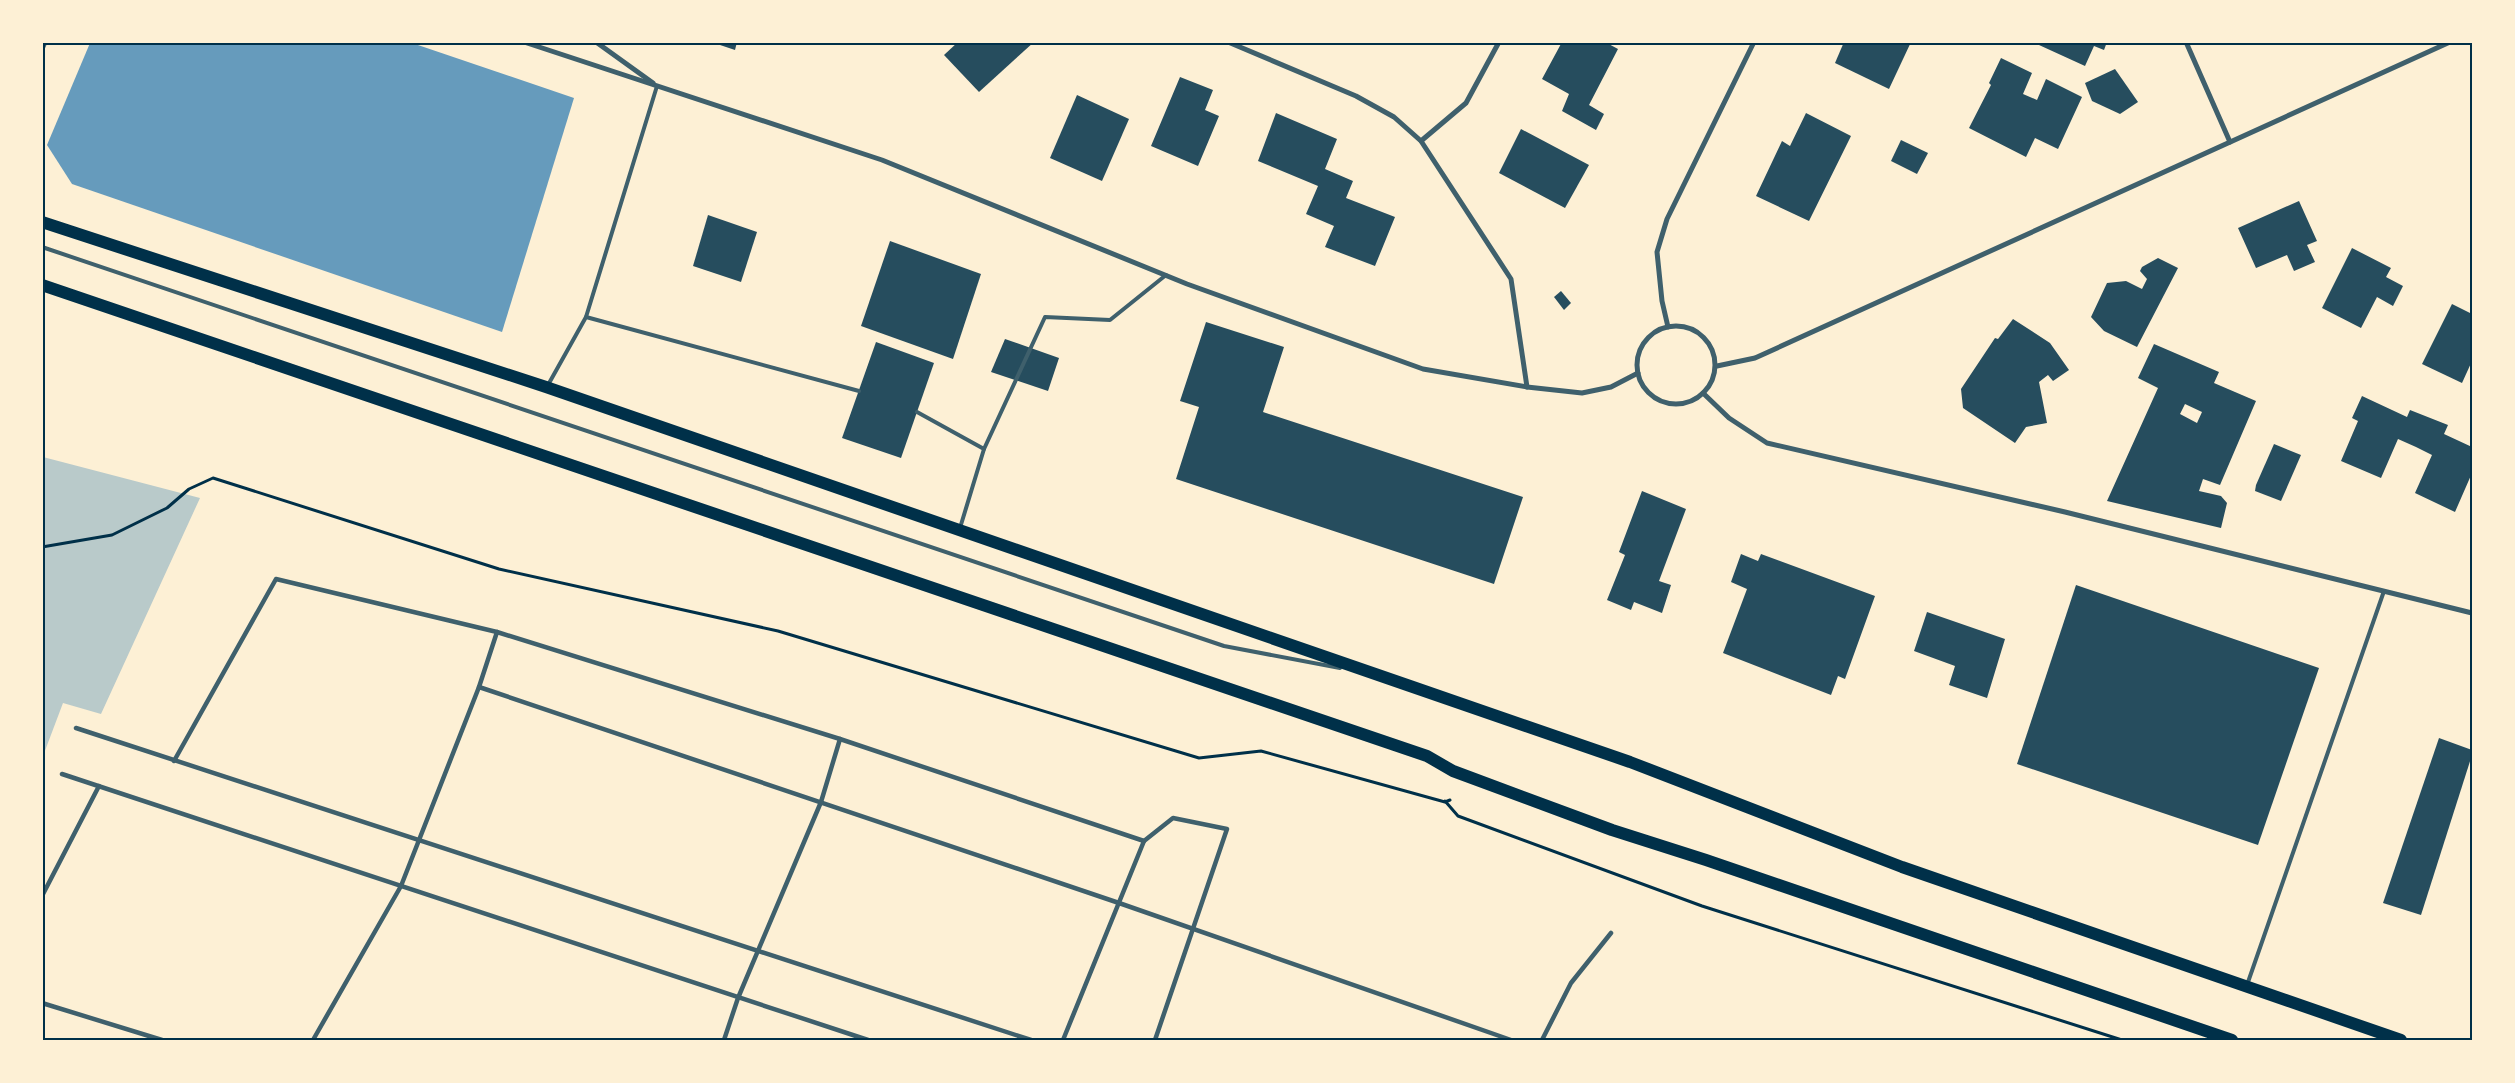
<svg xmlns="http://www.w3.org/2000/svg" width="2515" height="1083" viewBox="0 0 2515 1083" font-family="Quicksand,sans-serif">
<rect width="100%" height="100%" fill="#fdf0d5"/>
<!-- green -->
<path fill="#b9caca" d="M43 457 200 498 101 714 63 703 43 756Z"/>
<!-- water -->
<path fill="#669bbc" d="M90 43H412L574 98 502 332 72 184 47 145Z"/>
<!-- building -->
<g fill="#264d5e" fill-rule="evenodd">
<path d="M711 42H737L735 50Z"/>
<path d="M958 42H1034L979 92 944 55Z"/>
<path d="M1562 42H1605L1618 49 1589 105 1604 114 1596 130 1562 111 1569 94 1542 79Z"/>
<path d="M1844 42H1911L1889 89 1835 63Z"/>
<path d="M2040 42H2107L2104 50 2094 46 2085 66 2039 45Z"/>
<path d="M2001 58 2032 73 2023 94 2037 100 2046 79 2082 97 2058 149 2035 138 2026 157 1969 128 1991 85 1989 83Z"/>
<path d="M2115 69 2138 102 2120 114 2092 101 2085 83Z"/>
<path d="M1180 77 1213 90 1205 110 1219 116 1198 166 1151 146Z"/>
<path d="M1077 95 1129 119 1102 181 1050 158Z"/>
<path d="M1276 113 1337 139 1325 169 1353 181 1346 198 1395 217 1375 266 1325 247 1334 226 1306 214 1318 186 1258 161Z"/>
<path d="M1806 113 1851 136 1809 221 1756 196 1782 141 1790 146Z"/>
<path d="M1521 129 1589 165 1565 208 1499 173Z"/>
<path d="M1901 140 1928 153 1917 174 1891 161Z"/>
<path d="M2299 201 2317 241 2307 245 2315 262 2294 271 2287 255 2256 268 2238 228Z"/>
<path d="M708 215 757 232 741 282 693 266Z"/>
<path d="M890 241 981 274 953 359 861 326Z"/>
<path d="M2352 248 2391 268 2386 277 2403 286 2393 306 2377 297 2361 328 2322 308Z"/>
<path d="M2158 258 2178 268 2137 347 2104 331 2091 317 2107 283 2126 281 2142 289 2147 279 2140 271 2142 267Z"/>
<path d="M1561 291 1571 303 1564 310 1554 297Z"/>
<path d="M2452 304 2472 314V361L2462 383 2422 364Z"/>
<path d="M2013 319 2050 343 2069 370 2053 381 2048 375 2039 382 2047 423 2026 427 2015 443 1963 408 1961 389 1995 338 1998 339Z"/>
<path d="M1206 322 1284 347 1263 412 1523 497 1494 584 1176 479 1199 407 1180 401Z"/>
<path d="M1005 339 1059 358 1048 391 991 372Z"/>
<path d="M876 342 934 363 901 458 842 438Z"/>
<path d="M2154 344 2219 372 2214 383 2256 401 2220 485 2203 479 2199 491 2221 496 2227 503 2221 528 2107 501 2158 388 2138 378ZM2185 404 2202 412 2197 423 2180 414Z"/>
<path d="M2362 396 2407 417 2410 410 2448 425 2444 434 2472 447V473L2455 512 2415 493 2432 455 2416 447 2398 439 2381 478 2341 461 2358 421 2352 418Z"/>
<path d="M2274 444 2301 455 2281 501 2255 491 2256 485Z"/>
<path d="M1642 491 1686 509 1659 581 1671 585 1662 613 1634 602 1631 610 1607 600 1625 555 1619 552Z"/>
<path d="M1741 554 1758 561 1761 554 1875 596 1845 679 1838 676 1831 695 1723 653 1747 589 1731 582Z"/>
<path d="M2076 585 2319 668 2258 845 2017 764Z"/>
<path d="M1927 612 2005 639 1987 698 1949 685 1955 666 1914 651Z"/>
<path d="M2439 738 2472 750V755L2421 915 2383 903Z"/>
</g>
<g fill="none" stroke-linecap="round" stroke-linejoin="round">
<!-- path -->
<g stroke="#003049" stroke-width="3">
<path d="M42 547 112 535 167 508 189 489 213 478 499 569 778 631 1199 758 1261 751 1445 802 1450 800"/>
<path d="M1445 801 1458 816 1702 906 2122 1040"/>
</g>
<!-- service -->
<g stroke="#3f606c" stroke-width="4">
<path d="M42 247 1224 646 1340 668"/>
<path d="M586 317 657 86"/>
<path d="M548 385 586 317 859 391"/>
<path d="M917 412 984 449 960 528"/>
<path d="M984 449 1045 317 1110 320 1166 275"/>
<path d="M2247 985 2384 591"/>
</g>
<!-- pedestrian -->
<g stroke="#3f606c" stroke-width="4.5">
<path d="M479 687 1119 903 1511 1040"/>
<path d="M76 728 1031 1040"/>
<path d="M174 761 276 579 497 632 840 739 1144 841"/>
<path d="M62 774 868 1040"/>
<path d="M42 896 99 786"/>
<path d="M42 1003 162 1040"/>
<path d="M313 1040 401 886 479 687 497 632"/>
<path d="M724 1040 738 998 821 802 840 739"/>
<path d="M1063 1040 1144 841 1173 818 1227 829 1155 1040"/>
<path d="M1542 1040 1571 983 1611 933"/>
</g>
<!-- minor -->
<g stroke="#3f606c" stroke-width="5">
<path d="M524 42 882 160 1187 284 1423 369 1527 387 1582 393 1611 387 1638 373"/>
<path d="M596 42 653 83"/>
<path d="M1228 42 1356 96 1394 117 1421 141 1511 279 1527 387"/>
<path d="M2186 42 2230 142"/>
<path d="M42 49 45 42"/>
<path d="M1421 141 1466 103 1499 42"/>
<circle cx="1676" cy="365" r="39"/>
<path d="M1668 327 1662 301 1657 252 1667 219 1754 42"/>
<path d="M1717 366 1755 358 2450 42"/>
<path d="M1703 393 1729 418 1767 443 2065 512 2472 613"/>
</g>
<!-- primary -->
<g stroke="#003049" stroke-width="12">
<path d="M42 222 546 387 1410 686 1630 762 1902 867 2401 1040"/>
<path d="M42 285 1427 756 1453 771 1612 830 1706 860 2232 1040"/>
</g>
</g>
<!-- border -->
<rect width="2515" height="1083" fill="none" stroke="#fdf0d5" stroke-width="88"/>
<rect x="44" y="44" width="2427" height="995" fill="none" stroke="#003049" stroke-width="2"/>
</svg>
